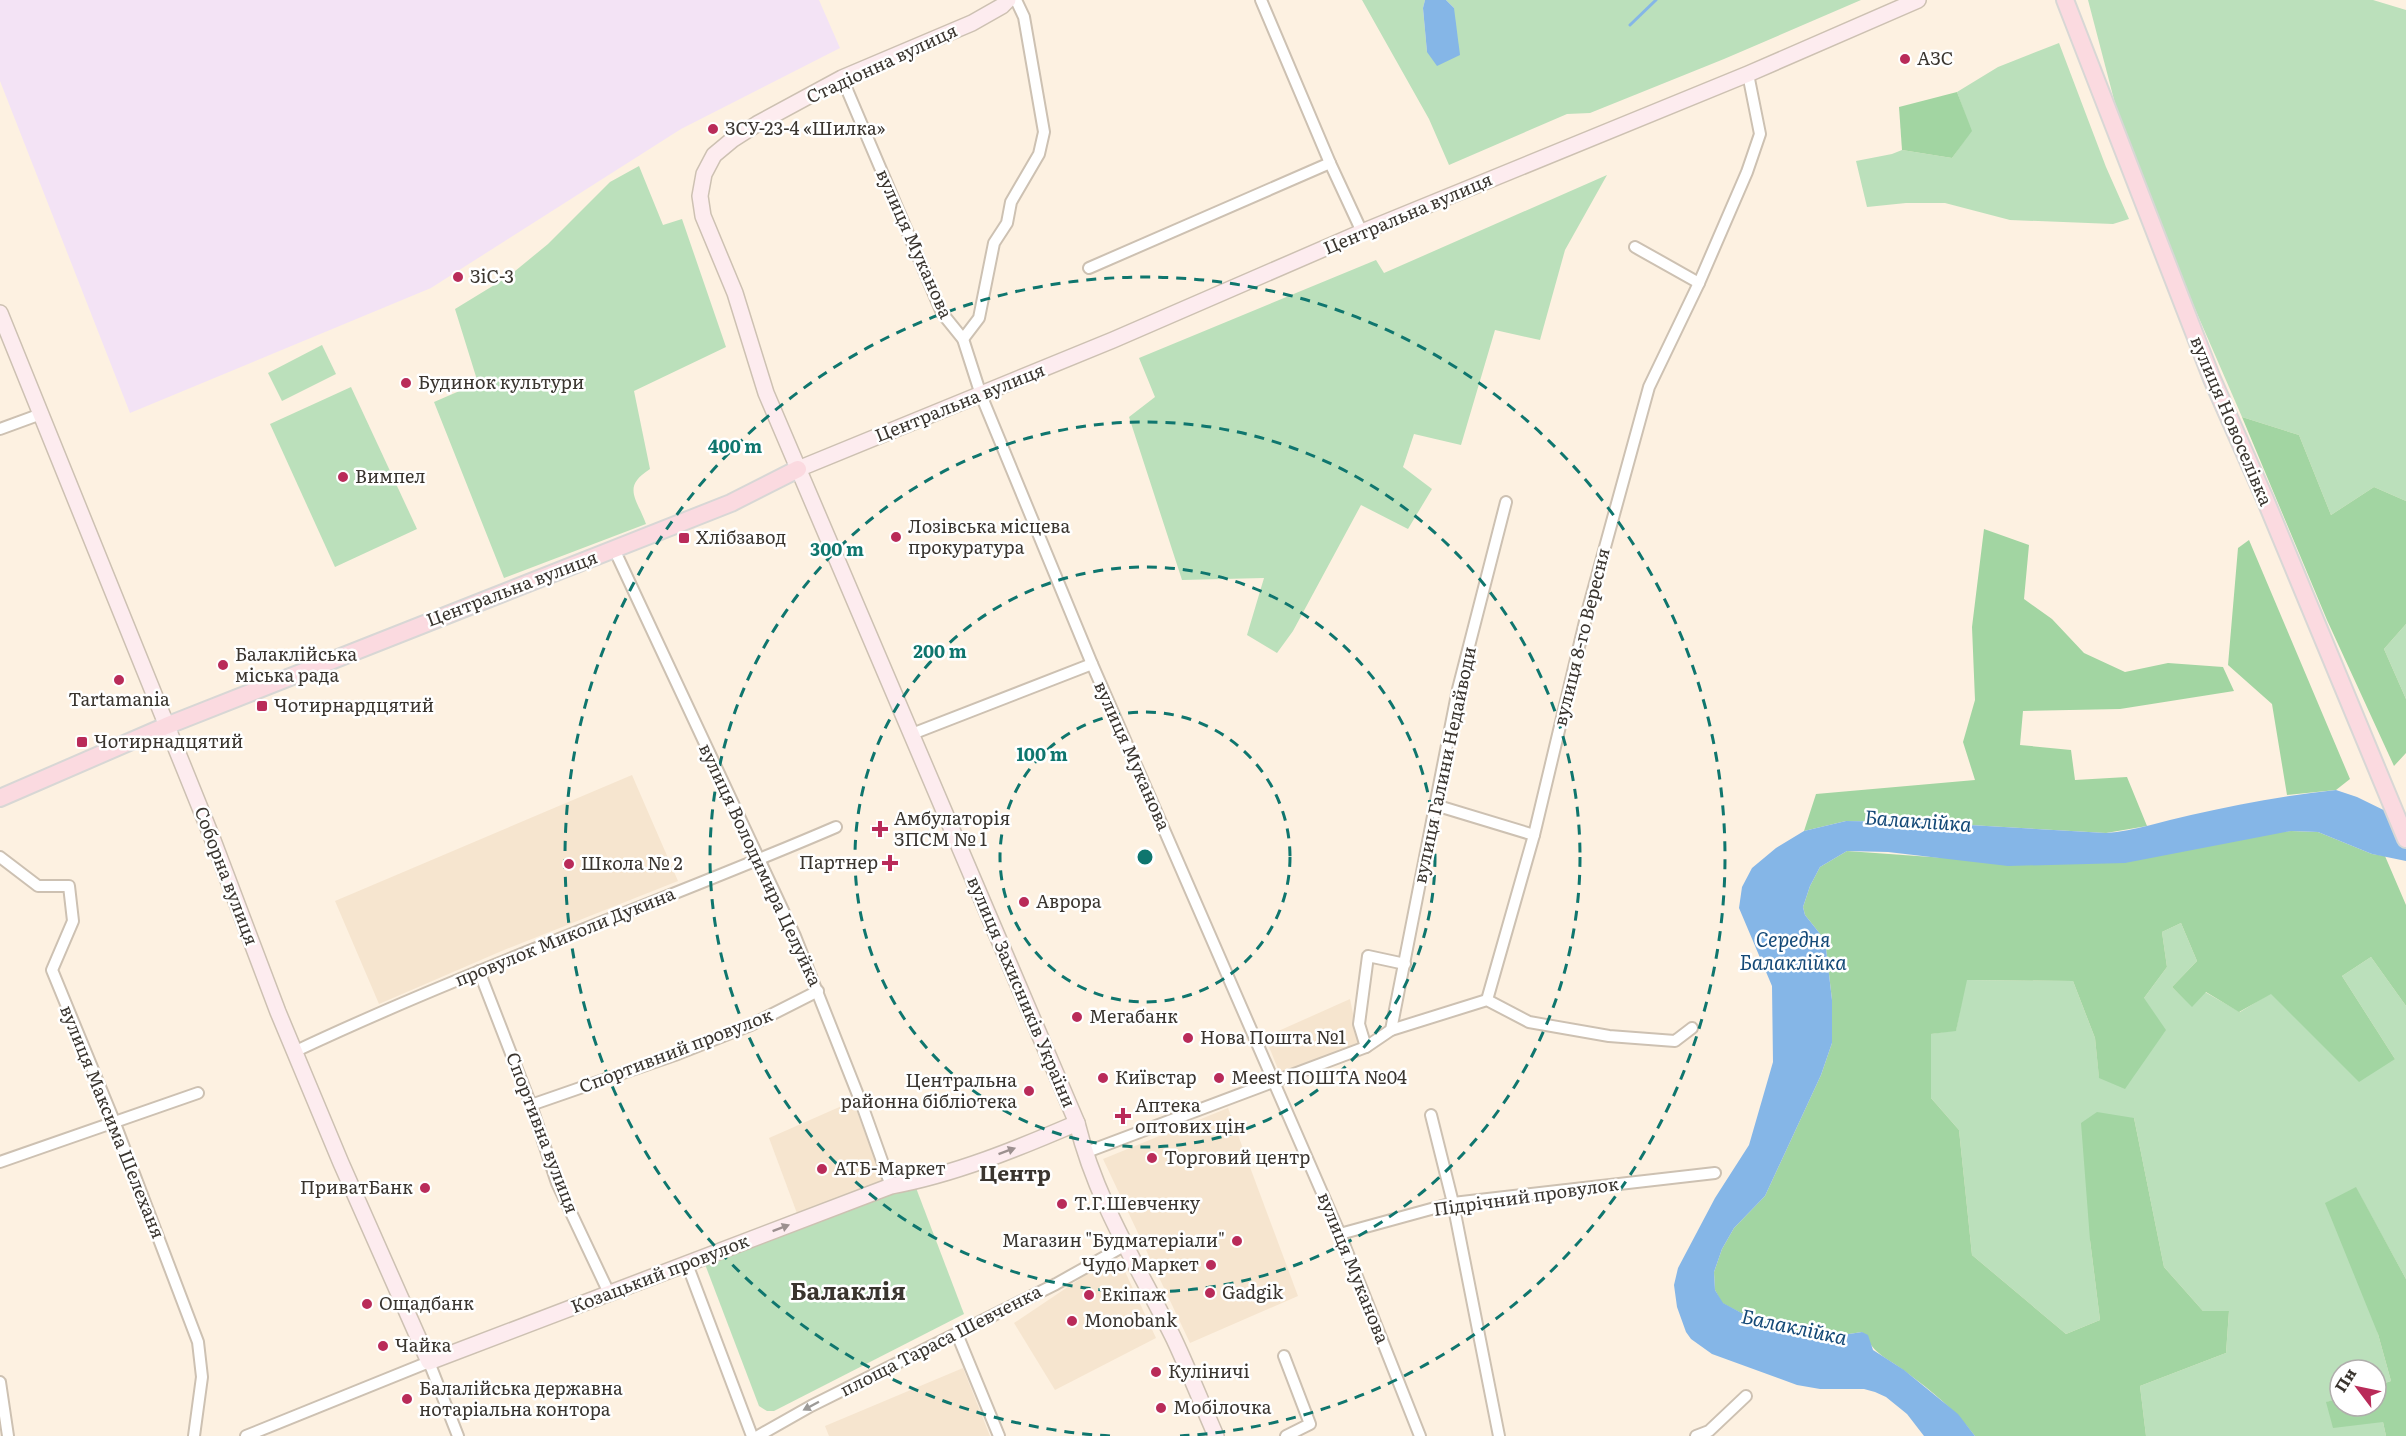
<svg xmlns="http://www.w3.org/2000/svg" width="2406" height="1436" viewBox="0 0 2406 1436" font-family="Literata,serif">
<rect width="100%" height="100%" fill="#fdf1e1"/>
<!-- built -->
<g fill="#f6e5cf">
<path d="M632 775 678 881 504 950 379 1004 335 901Z"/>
<path d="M1350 999 1359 1043 1280 1074 1265 1037Z"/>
<path d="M853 1101 882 1179 880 1186 798 1216 769 1138Z"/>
<path d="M1228 1108 1298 1296 1190 1343 1103 1159Z"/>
<path d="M1108 1260 1121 1263 1156 1338 1055 1390 1014 1323Z"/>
<path d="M963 1368 990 1436H829L825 1426Z"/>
</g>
<!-- industrial -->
<path fill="#f3e3f5" d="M0 0H819L840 48 681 129 431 288 130 413 0 81Z"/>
<!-- green -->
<g fill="#bbe0bb">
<path d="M1362 0H1425L1423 8 1427 52 1454 8 1446 0H1861L1724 59 1590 113 1567 114 1449 165 1429 119Z"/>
<path d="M2088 0H2373L2406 10V501L2374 487 2331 515 2299 435 2242 417 2129 157Z"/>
<path d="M2059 43 2106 167 2129 219 2113 224 2010 220 1945 203H1906L1867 207 1856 161 1892 154 1902 150 1952 158 1971 131 1957 92 1998 67Z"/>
<path d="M639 166 663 225 682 219 726 347 634 391 650 469C622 487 636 497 646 524L504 578 434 402 478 383 455 309 509 276 548 244 610 182Z"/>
<path d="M1607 175 1565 250 1540 340 1495 330 1461 445 1414 434 1403 467 1432 489 1408 529 1361 505 1293 631 1277 653 1247 635 1264 578 1182 580 1129 417 1155 397 1139 358 1376 260 1384 273Z"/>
<path d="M322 345 336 374 282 401 268 373Z"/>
<path d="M351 387 417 529 335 567 270 424Z"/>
<path d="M2406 624V699L2384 649Z"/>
<path d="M2181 923 2197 961 2172 987 2192 1006 2205 992 2240 1012 2271 993 2395 1059 2342 976 2371 957 2406 1006V1279L2356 1188 2378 1334 2391 1381 2376 1386V1370H2340V1398L2327 1402 2383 1422 2386 1436H2146L2140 1386 2226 1353 2229 1311H2203L2164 1267 2134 1118 2090 1240 2100 1320 2066 1334 1972 1255 1959 1130 1931 1098V1034L1956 1030 1966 980 2073 981 2095 1038 2099 1077 2144 998 2167 967 2162 932Z"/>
<path d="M913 1180 964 1314 774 1411H767L759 1406 703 1259Z"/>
</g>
<!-- forest -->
<g fill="#a2d5a2">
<path d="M1957 92 1972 131 1952 158 1902 150 1899 107Z"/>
<path d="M2242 417 2299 435 2331 515 2374 487 2406 501V624L2384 649 2406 699V753L2394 766 2327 620Z"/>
<path d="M1984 529 2029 545 2024 599 2052 619 2084 653 2125 672 2168 663 2223 667 2234 691 2120 709 2023 711 2020 745 2071 750 2075 780 2127 777 2147 826 2106 833 1918 822 1846 821 1804 831 1816 794 1975 780 1963 742 1975 700 1972 627Z"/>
<path d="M2249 540 2350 779 2336 790 2287 795 2272 704 2228 665 2238 548Z"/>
<path d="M2291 831 2318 832 2372 854 2385 856 2406 905V1006L2371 957 2342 976 2395 1059 2359 1082 2271 994 2239 1012 2206 992 2192 1007 2172 987 2197 961 2181 923 2162 932 2167 967 2144 998 2166 1030 2125 1089 2099 1078 2095 1038 2073 981 1967 980 1956 1031 1931 1034V1098L1959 1130 1972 1255 2066 1334 2100 1320 2090 1240 2081 1123 2097 1112 2134 1118 2164 1267 2203 1311H2229L2226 1353 2140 1386 2146 1436H1975C1955 1410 1933 1392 1906 1372 1885 1356 1877 1357 1862 1332L1816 1339 1777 1329 1749 1317 1722 1303 1715 1290 1714 1272 1722 1249 1734 1228 1765 1196 1821 1075 1832 1043V1000L1825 940 1805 915 1803 907 1810 886 1820 867 1847 851 1945 858Z"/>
<path d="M2356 1187 2406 1279V1436H2386L2383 1422 2333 1428 2326 1402 2340 1398V1406H2376V1386L2391 1381 2378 1334 2325 1203Z"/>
</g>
<!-- water -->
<g fill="#85b6e7">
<path d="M1425 0H1446L1454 8 1460 55 1437 66 1427 52 1423 8Z"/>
<path d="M2336 790 2357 797 2406 821V861L2372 854 2318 832 2291 831 2125 863 2008 866 1888 852 1847 851 1820 867 1810 886 1803 907 1805 915 1825 940 1832 1000V1043L1821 1075 1765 1196 1734 1228 1722 1249 1714 1272 1715 1290 1723 1303 1749 1317 1777 1329 1816 1339 1862 1332 1868 1335 1873 1350 1904 1370 1958 1414 1975 1436H1924L1907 1414 1886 1397 1875 1392 1864 1389H1820L1797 1385 1712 1354 1691 1339 1686 1332 1677 1307 1674 1285 1678 1268 1715 1198 1749 1145 1773 1062 1772 986 1739 908 1742 887 1752 868 1776 848 1804 831 1846 821 1918 822 2106 833C2135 831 2163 821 2191 815 2239 804 2287 795 2336 790Z"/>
</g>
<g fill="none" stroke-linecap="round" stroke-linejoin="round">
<!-- stream -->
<path stroke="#85b6e7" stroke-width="3" d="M1630 25 1656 0"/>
<!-- street casing -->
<g stroke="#cdc1b2" stroke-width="14">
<g id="street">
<path d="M1261 0 1330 163 1362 232"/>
<path d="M842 78 942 313 963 339 981 395 1092 664 1340 1234 1420 1436"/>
<path d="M1635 247 1699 283"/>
<path d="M1089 268 1330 163"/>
<path d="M963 339 979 318 994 243 1007 223 1011 202 1039 154 1044 132 1024 17 1016 0"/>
<path d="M0 429 41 414"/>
<path d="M614 549 795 936 862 1105 891 1186"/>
<path d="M912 734 1092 664"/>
<path d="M1435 805 1534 835"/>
<path d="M0 857 38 886H69L73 921 52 970 114 1121 198 1342 202 1377 194 1436"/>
<path d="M479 971 531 1105 557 1183 609 1293"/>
<path d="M1487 1000 1534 835 1588 609 1649 387 1699 283 1747 172 1760 134 1748 74"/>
<path d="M1391 1030 1458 689 1506 502"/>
<path d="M1366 1047 1359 1024 1368 956 1405 964"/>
<path d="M296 1051C472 968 657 904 836 827"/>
<path d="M531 1105 675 1055 751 1025 818 991"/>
<path d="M1431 1115 1453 1203 1499 1436"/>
<path d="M1084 1153 1366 1047 1391 1030 1487 1000 1529 1022 1609 1036 1675 1041 1692 1028"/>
<path d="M0 1162 198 1093"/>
<path d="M1340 1234 1453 1203 1715 1173"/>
<path d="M687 1264 752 1436"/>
<path d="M957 1334 999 1436"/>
<path d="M1284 1356 1310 1424 1286 1436"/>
<path d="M0 1382 8 1436"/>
<path d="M246 1436 429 1362 458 1436"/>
<path d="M758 1436 811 1406 1056 1284 1124 1246"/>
<path d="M1696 1436 1709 1431 1746 1396"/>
</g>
</g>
<!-- secondary casing -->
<g stroke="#cdc1b2" stroke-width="18">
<g id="secondary">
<path d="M1008 0 1002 6 972 23 842 78 757 124 732 140 714 155 704 174 700 196 703 216 735 293 766 393 1077 1123C1096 1201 1139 1268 1174 1339 1189 1371 1202 1404 1216 1436"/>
<path d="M0 313 211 835 278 1012 341 1163 429 1362 891 1186C953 1175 1019 1148 1077 1123"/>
<path d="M798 469 1113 340 1362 232 1748 74 1918 0"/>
</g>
</g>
<!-- primary casing -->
<g stroke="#d8d7d5" stroke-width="20">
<g id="primary">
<path d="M2065 0 2212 379 2265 499 2406 839"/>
<path d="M0 798 166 726 731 503 798 469"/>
</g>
</g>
<!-- street -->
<use href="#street" stroke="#fff" stroke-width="10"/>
<!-- secondary -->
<use href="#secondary" stroke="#fdecef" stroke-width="15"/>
<!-- primary -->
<use href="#primary" stroke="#fbdae0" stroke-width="16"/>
</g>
<!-- one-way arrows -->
<defs><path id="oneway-solid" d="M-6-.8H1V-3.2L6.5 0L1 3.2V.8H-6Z" transform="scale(1.5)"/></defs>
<g fill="#9c908f">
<use href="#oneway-solid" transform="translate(1007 1151) rotate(-20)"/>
<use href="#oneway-solid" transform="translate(781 1228) rotate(-21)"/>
</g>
<use fill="#9c9a97" href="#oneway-solid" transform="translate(811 1406) rotate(152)"/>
<!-- distance rings -->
<g fill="none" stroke="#0f766e" stroke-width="3" stroke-dasharray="10 8">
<circle cx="1145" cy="857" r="145"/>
<circle cx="1145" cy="857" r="290"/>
<circle cx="1145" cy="857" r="435"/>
<path d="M1110 1436A580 580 0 1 1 1180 1436"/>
</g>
<!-- markers -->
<g fill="#b92b59" stroke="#fff" stroke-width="2">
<circle cx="1905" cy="59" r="6"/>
<circle cx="713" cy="129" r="6"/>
<circle cx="458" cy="277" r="6"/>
<circle cx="406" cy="383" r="6"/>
<circle cx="343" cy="477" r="6"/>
<circle cx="896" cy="537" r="6"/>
<rect x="678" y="532" width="12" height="12" rx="3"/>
<circle cx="223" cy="665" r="6"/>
<circle cx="119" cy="680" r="6"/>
<rect x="256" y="700" width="12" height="12" rx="3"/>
<rect x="76" y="736" width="12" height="12" rx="3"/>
<path d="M877 820h6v6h6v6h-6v6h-6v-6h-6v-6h6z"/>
<path d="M887 854h6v6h6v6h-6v6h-6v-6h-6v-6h6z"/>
<circle cx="569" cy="864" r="6"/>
<circle cx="1024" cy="902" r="6"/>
<circle cx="1077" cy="1017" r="6"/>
<circle cx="1188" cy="1038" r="6"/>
<circle cx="1103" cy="1078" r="6"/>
<circle cx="1219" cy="1078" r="6"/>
<circle cx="1029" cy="1091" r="6"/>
<path d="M1120 1107h6v6h6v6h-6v6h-6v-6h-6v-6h6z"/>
<circle cx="1152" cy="1158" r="6"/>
<circle cx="822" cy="1169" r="6"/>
<circle cx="425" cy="1188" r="6"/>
<circle cx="1062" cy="1204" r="6"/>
<circle cx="1237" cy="1241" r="6"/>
<circle cx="1211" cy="1265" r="6"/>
<circle cx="1210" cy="1293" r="6"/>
<circle cx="1089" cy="1295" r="6"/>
<circle cx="367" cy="1304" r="6"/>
<circle cx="1072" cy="1321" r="6"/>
<circle cx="383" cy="1346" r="6"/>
<circle cx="1156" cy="1372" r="6"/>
<circle cx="407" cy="1399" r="6"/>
<circle cx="1161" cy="1408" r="6"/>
</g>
<g text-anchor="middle" stroke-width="5" stroke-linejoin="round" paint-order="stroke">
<!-- poi labels -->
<g font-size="18" fill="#3a352f" stroke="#fff" text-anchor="start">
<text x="1917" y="65">АЗС</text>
<text x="725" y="135">ЗСУ-23-4 «Шилка»</text>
<text x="470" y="283">ЗіС-3</text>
<text x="418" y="389">Будинок культури</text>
<text x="355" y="483">Вимпел</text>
<text x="908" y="533">Лозівська місцева<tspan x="908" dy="21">прокуратура</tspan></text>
<text x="696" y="544">Хлібзавод</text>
<text x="235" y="661">Балаклійська<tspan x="235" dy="21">міська рада</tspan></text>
<text x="119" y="706" text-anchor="middle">Tartamania</text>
<text x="274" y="712">Чотирнардцятий</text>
<text x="94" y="748">Чотирнадцятий</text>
<text x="894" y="825">Амбулаторія<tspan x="894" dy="21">ЗПСМ № 1</tspan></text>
<text x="878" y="869" text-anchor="end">Партнер</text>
<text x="581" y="870">Школа № 2</text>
<text x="1036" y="908">Аврора</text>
<text x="1089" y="1023">Мегабанк</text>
<text x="1200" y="1044">Нова Пошта №1</text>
<text x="1115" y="1084">Київстар</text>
<text x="1231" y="1084">Meest ПОШТА №04</text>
<text x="1017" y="1087" text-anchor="end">Центральна<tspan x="1017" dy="21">районна бібліотека</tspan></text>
<text x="1135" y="1112">Аптека<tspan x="1135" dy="21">оптових цін</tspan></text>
<text x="1164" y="1164">Торговий центр</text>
<text x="834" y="1175">АТБ-Маркет</text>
<text x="413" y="1194" text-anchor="end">ПриватБанк</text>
<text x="1074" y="1210">Т.Г.Шевченку</text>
<text x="1225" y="1247" text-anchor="end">Магазин "Будматеріали"</text>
<text x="1199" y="1271" text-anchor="end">Чудо Маркет</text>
<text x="1222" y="1299">Gadgik</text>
<text x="1101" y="1301">Екіпаж</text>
<text x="379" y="1310">Ощадбанк</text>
<text x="1084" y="1327">Monobank</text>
<text x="395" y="1352">Чайка</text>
<text x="1168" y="1378">Куліничі</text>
<text x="419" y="1395">Балалійська державна<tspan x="419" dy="21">нотаріальна контора</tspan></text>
<text x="1173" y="1414">Мобілочка</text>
</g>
<!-- street labels -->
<g font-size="18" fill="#3a352f" stroke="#fff">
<text transform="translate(882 64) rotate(-25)" y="6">Стадіонна вулиця</text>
<text transform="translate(1408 214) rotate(-23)" y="6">Центральна вулиця</text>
<text transform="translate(914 244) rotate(66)" y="6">вулиця Муканова</text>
<text transform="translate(960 403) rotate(-22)" y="6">Центральна вулиця</text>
<text transform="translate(2231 421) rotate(67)" y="6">вулиця Новоселівка</text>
<text transform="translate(512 589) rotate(-21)" y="6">Центральна вулиця</text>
<text transform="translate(1582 637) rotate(-76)" y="6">вулиця 8-го Вересня</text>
<text transform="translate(1132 756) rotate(66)" y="6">вулиця Муканова</text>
<text transform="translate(1445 765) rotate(-78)" y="6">вулиця Галини Недайводи</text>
<text transform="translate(760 865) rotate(65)" y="6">вулиця Володимира Целуйка</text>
<text transform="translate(226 876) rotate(69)" y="6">Соборна вулиця</text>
<text transform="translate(565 937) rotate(-22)" y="6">провулок Миколи Дукина</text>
<text transform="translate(1021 992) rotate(67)" y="6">вулиця Захисників України</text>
<text transform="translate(676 1051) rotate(-21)" y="6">Спортивний провулок</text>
<text transform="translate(112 1122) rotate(68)" y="6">вулиця Максима Шелеханя</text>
<text transform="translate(542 1133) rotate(69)" y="6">Спортивна вулиця</text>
<text transform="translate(1526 1197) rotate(-8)" y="6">Підрічний провулок</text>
<text transform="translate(1353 1268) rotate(68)" y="6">вулиця Муканова</text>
<text transform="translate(660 1274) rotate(-21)" y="6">Козацький провулок</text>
<text transform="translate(941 1341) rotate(-27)" y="6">площа Тараса Шевченка</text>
</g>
<!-- water labels -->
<g font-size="20" font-style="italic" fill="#144977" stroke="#fff">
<text transform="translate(1918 821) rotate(4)" y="7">Балаклійка</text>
<text x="1793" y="947">Середня<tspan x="1793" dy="23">Балаклійка</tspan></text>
<text transform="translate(1794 1327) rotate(12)" y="7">Балаклійка</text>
</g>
<!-- quarter labels -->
<g font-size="21" font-weight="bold" fill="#3a352f" stroke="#fff">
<text x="1015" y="1181">Центр</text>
</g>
<!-- district labels -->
<g font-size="24" font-weight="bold" fill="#3a352f" stroke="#fff">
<text x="848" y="1300">Балаклія</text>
</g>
</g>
<circle cx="1145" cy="857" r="9" fill="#0f766e" stroke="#fff" stroke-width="3"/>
<g font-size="18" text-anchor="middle" font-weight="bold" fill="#0f766e" stroke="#fff" stroke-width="5" stroke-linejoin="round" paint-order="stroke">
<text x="735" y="453">400 m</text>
<text x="837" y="556">300 m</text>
<text x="940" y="658">200 m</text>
<text x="1042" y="761">100 m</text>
</g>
<!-- north arrow -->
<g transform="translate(2358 1388) rotate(302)"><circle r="28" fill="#ffffff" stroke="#b0aeac" stroke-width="1.5"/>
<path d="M0-4.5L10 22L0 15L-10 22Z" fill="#b92b59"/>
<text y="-9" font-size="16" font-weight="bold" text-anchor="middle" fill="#3a352f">Пн</text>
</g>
</svg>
